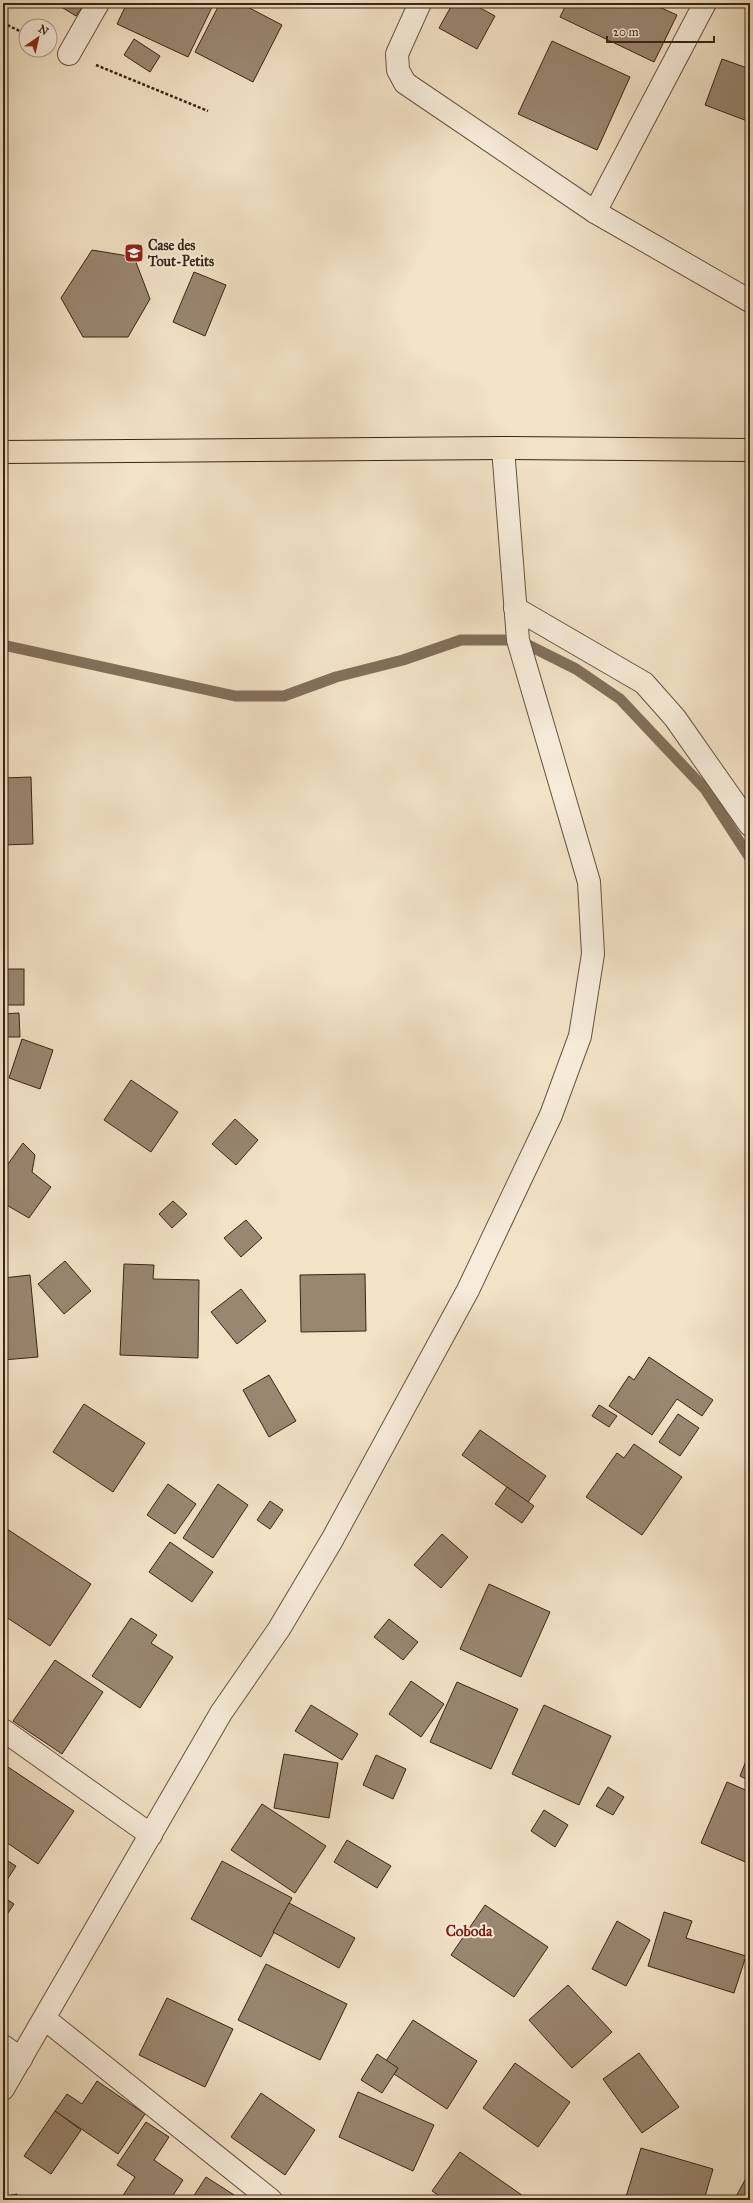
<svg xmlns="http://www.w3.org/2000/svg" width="753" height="2203" viewBox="0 0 753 2203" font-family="'IM FELL Great Primer',serif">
<rect width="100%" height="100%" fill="#f2e2c6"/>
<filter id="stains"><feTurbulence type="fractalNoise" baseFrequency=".005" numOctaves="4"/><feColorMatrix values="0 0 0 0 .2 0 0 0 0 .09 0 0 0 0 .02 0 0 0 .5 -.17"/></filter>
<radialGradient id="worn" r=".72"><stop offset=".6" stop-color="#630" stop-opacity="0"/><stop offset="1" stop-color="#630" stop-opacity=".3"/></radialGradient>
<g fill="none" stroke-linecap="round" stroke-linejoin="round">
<!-- stream -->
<path stroke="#82705a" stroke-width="11" d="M3 645 235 696H284L336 677 403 660 461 640H518L576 669 620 699 705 789 750 858"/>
</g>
<!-- building -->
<g fill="#998771" stroke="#392514">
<path d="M55 3H85L76 16Z"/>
<path d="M127 3H214L188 57 117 24Z"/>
<path d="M220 3H240L282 25 253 82 195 52Z"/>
<path d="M453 3H471L495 16 477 49 439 28Z"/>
<path d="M567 3H650L677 15 654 62 560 17Z"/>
<path d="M134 39 160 56 150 72 124 55Z"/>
<path d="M552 41 630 77 597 150 518 114Z"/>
<path d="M722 59 750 69V122L705 105Z"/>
<path d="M92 250 134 257 150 299 128 337H83L61 298Z"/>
<path d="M194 272 226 285 205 336 173 322Z"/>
<path d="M31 777 33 844 3 845V778Z"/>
<rect x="3" y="969" width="21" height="36"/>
<path d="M19 1013 20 1037H3V1014Z"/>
<path d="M22 1039 53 1050 40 1089 9 1078Z"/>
<path d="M131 1080 178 1112 151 1152 104 1120Z"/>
<path d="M235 1119 258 1140 236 1165 212 1144Z"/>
<path d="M23 1143 35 1155 32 1172 51 1187 29 1218 3 1203V1171Z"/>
<path d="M173 1201 187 1214 172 1228 159 1214Z"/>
<path d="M246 1220 262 1238 241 1257 224 1238Z"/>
<path d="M65 1261 91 1291 64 1314 38 1284Z"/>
<path d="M124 1264 154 1265 153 1279 199 1280 198 1358 120 1355Z"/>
<path d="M365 1274 366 1331 301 1332 300 1275Z"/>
<path d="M30 1275 38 1357 3 1360V1278Z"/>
<path d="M241 1289 266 1321 237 1344 211 1312Z"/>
<path d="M649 1357 713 1400 702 1416 677 1399 652 1435 609 1406 629 1376 634 1380Z"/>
<path d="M269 1375 296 1421 269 1437 243 1390Z"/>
<path d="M84 1404 145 1443 113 1492 53 1452Z"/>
<path d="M599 1405 617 1416 609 1427 592 1416Z"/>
<path d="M678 1414 699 1428 680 1456 659 1442Z"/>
<path d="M480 1430 546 1476 528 1502 462 1455Z"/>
<path d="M634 1444 682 1477 642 1535 586 1497 617 1453 624 1458Z"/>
<path d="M168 1484 196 1504 175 1534 147 1515Z"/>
<path d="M218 1484 248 1505 213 1558 183 1538Z"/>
<path d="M507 1487 534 1506 522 1523 495 1504Z"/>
<path d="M270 1501 283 1510 270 1529 257 1520Z"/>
<path d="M7 1529 91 1584 50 1646 3 1615V1535Z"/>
<path d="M442 1534 468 1557 441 1588 414 1565Z"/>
<path d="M170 1542 213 1572 192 1602 149 1572Z"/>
<path d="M489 1584 550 1612 521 1677 460 1649Z"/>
<path d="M131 1618 157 1635 151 1643 173 1657 140 1708 92 1676Z"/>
<path d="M389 1619 418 1642 403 1660 374 1637Z"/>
<path d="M55 1660 103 1692 62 1754 13 1721Z"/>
<path d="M411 1681 444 1704 421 1737 389 1714Z"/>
<path d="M457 1682 518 1709 491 1769 430 1742Z"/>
<path d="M311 1705 358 1734 342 1760 295 1731Z"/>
<path d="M544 1705 611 1736 579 1805 512 1774Z"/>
<path d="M750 1751V1781L740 1776Z"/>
<path d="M284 1754 338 1763 329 1818 274 1808Z"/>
<path d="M376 1755 406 1769 393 1799 363 1785Z"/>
<path d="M8 1767 74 1811 38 1864 3 1840V1775Z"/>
<path d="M727 1782 750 1792V1864L701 1843Z"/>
<path d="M608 1787 624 1797 613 1815 596 1806Z"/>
<path d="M262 1804 326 1846 295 1893 231 1850Z"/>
<path d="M544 1810 568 1825 555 1847 531 1831Z"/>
<path d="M347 1840 391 1866 377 1888 334 1862Z"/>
<path d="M3 1858 16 1866 3 1886Z"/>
<path d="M222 1861 292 1898 261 1957 191 1919Z"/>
<path d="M3 1897 14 1904 4 1919 3 1918Z"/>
<path d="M289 1903 355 1938 339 1968 273 1932Z"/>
<path d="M485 1905 548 1947 514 1997 451 1955Z"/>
<path d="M664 1912 692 1921 686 1938 746 1956 734 1993 648 1966Z"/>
<path d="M617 1921 650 1940 626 1986 592 1969Z"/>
<path d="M266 1964 347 2004 320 2060 238 2020Z"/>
<path d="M568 1985 612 2032 572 2068 529 2020Z"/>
<path d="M167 1998 233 2029 205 2087 139 2055Z"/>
<path d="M413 2020 477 2061 447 2109 394 2074 398 2068 386 2061Z"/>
<path d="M639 2053 679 2107 642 2133 603 2079Z"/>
<path d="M377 2054 398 2068 382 2093 361 2080Z"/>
<path d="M515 2063 570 2102 538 2147 483 2108Z"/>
<path d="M97 2081 145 2114 118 2154 55 2111 67 2094 82 2104Z"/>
<path d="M358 2092 434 2125 413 2171 339 2137Z"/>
<path d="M261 2093 315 2130 285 2175 231 2137Z"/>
<path d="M55 2111 81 2130 51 2174 24 2156Z"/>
<path d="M146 2122 169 2137 154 2160 183 2180 170 2200H120L135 2177 117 2165Z"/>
<path d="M641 2148 713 2169 704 2200H625Z"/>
<path d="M460 2152 529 2200H446L432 2191Z"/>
<path d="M750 2171V2200H734Z"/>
<path d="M206 2177 242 2200H191Z"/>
<path d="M17 2194 18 2200H3V2197Z"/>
</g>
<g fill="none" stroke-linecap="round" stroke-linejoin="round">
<!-- street casing -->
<g stroke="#675440" stroke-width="24">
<g id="street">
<path d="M420 3 397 54 398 70 405 83 595 212 750 301"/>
<path d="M69 54 98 3"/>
<path d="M595 212 705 3"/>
<path d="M515 608 644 683 675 718 750 825"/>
<path d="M3 1730 151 1835"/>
<path d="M45 2019 271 2200"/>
<path d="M3 2046 21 2059"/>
<path d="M3 2089 221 1713 279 1629 332 1540 468 1290 551 1115 580 1036 593 954 589 882 518 640 503 448"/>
</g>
</g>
<!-- primary casing -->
<g stroke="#392514" stroke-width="24">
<path id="primary" d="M3 452 503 448 750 450"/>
</g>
<!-- path -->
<g stroke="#392514" stroke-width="2.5" stroke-dasharray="3 2" stroke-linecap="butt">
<path d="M3 23 26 34"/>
<path d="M96 65 208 111"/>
</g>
<!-- street -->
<use href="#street" stroke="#f7ecda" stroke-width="22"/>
<!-- primary -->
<use href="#primary" stroke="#f2e2c6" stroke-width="22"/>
</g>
<!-- icons -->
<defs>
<g id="school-square" transform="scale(1)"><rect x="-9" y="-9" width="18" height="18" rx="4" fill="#8f2418" stroke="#f7ecda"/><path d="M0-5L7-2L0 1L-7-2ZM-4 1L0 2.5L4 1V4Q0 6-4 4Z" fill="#fff"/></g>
</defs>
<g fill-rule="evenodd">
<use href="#school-square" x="134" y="253"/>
</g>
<g text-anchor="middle" stroke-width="4" stroke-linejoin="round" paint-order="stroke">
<!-- poi labels -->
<g font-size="14" font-weight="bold" fill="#392514" stroke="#f7ecda" text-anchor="start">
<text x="148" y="250">Case des<tspan x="148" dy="16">Tout-Petits</tspan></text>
</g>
<!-- neighbourhood labels -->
<g font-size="15" font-weight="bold" fill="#7a1f14" stroke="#f7ecda">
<text x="469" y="1936">Coboda</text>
</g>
</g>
<!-- margin -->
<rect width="753" height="2203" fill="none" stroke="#f2e2c6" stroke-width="16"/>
<rect x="4" y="4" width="745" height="2195" fill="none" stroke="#392514" stroke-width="2"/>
<rect x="8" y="8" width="737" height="2187" fill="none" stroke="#392514"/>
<!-- north arrow -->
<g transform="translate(38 38) rotate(34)"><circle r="19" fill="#f7ecda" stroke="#ab9c8b"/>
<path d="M0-3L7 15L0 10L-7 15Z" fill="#8f2418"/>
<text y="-6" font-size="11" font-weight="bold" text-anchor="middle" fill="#392514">N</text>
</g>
<!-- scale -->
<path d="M607 36v6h107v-6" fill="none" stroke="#392514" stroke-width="2"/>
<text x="613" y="36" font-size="12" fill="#392514" stroke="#f7ecda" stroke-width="3" paint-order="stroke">20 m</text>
<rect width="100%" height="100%" filter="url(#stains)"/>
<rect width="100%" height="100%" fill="url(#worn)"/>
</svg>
